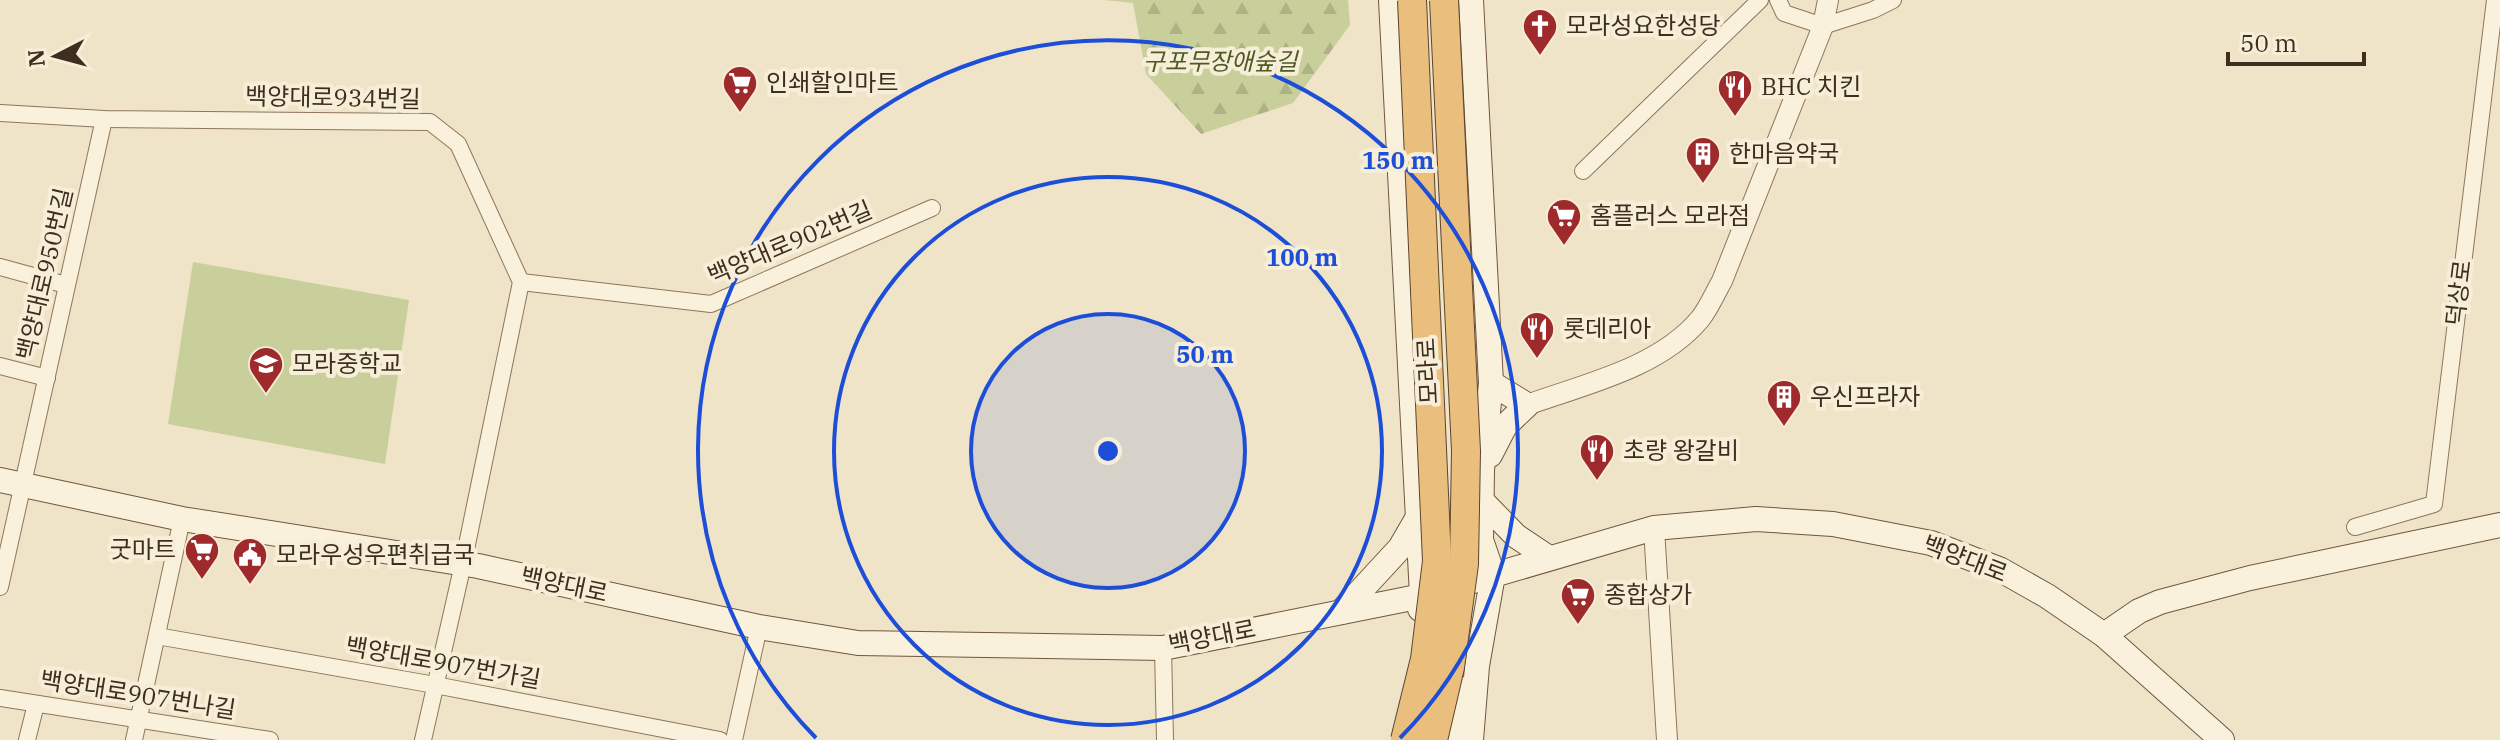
<svg xmlns="http://www.w3.org/2000/svg" width="2500" height="740" viewBox="0 0 2500 740" font-family="'IBM Plex Serif','Noto Sans KR',serif">
<defs>
<pattern id="forest-firs" width="22" height="20" patternUnits="userSpaceOnUse" patternTransform="scale(2)"><rect width="22" height="20" fill="#c9cf9b"/><path d="M5 1l3.5 6h-7zM16 11l3.5 6h-7z" fill="#aeb285"/></pattern>
</defs>
<rect width="100%" height="100%" fill="#f0e4c8"/>
<!-- forest -->
<path fill="url(#forest-firs)" d="M1104 0H1348L1350 25 1293 103 1201 134 1146 74 1133 3Z"/>
<!-- pitch -->
<path fill="#c9cf9b" d="M193 262 409 300 385 464 168 424Z"/>
<g fill="none" stroke-linecap="round" stroke-linejoin="round">
<!-- minor casing -->
<g stroke="#8d765c" stroke-width="18">
<g id="minor">
<path d="M1778 0 1784 13 1823 26 1873 10 1893 0"/>
<path d="M0 113 104 119 430 122 458 144 521 282 463 564 423 740"/>
<path d="M1583 171 1760 0"/>
<path d="M0 267 66 285"/>
<path d="M521 282 711 304 932 208"/>
<path d="M0 366 47 378"/>
<path d="M2355 527 2434 504 2495 0"/>
<path d="M0 587 104 119"/>
<path d="M157 636 435 685 720 740"/>
<path d="M1163 648 1165 740"/>
<path d="M0 698 270 740"/>
<path d="M27 740 36 704"/>
<path d="M134 740 182 519"/>
<path d="M734 740 759 627"/>
</g>
</g>
<!-- tertiary casing -->
<g stroke="#8d765c" stroke-width="22">
<g id="tertiary">
<path d="M1527 405C1585 384 1659 368 1700 319 1709 308 1715 293 1722 281L1823 26 1828 0"/>
<path d="M1654 528 1667 740"/>
</g>
</g>
<!-- secondary casing -->
<g stroke="#6f573f" stroke-width="26">
<g id="secondary">
<path d="M1391 0 1422 596 1420 609"/>
<path d="M1471 0 1491 383 1482 470 1481 540 1493 575 1477 666 1471 740"/>
<path d="M1490 455 1505 426 1527 405 1491 383"/>
<path d="M0 480 182 519 478 566 759 627 858 643 1163 648 1422 596 1654 528 1756 519 1833 524 1931 543 2001 570 2047 596 2104 635 2222 740"/>
<path d="M1482 501 1516 536 1549 558"/>
<path d="M1341 612 1400 548 1418 517"/>
<path d="M2104 635 2139 611 2160 602 2250 578 2500 525"/>
<path d="M1451 740 1462 689"/>
</g>
</g>
<!-- minor -->
<use href="#minor" stroke="#faf1dc" stroke-width="16"/>
<!-- tertiary -->
<use href="#tertiary" stroke="#faf1dc" stroke-width="20"/>
<!-- secondary -->
<use href="#secondary" stroke="#faf1dc" stroke-width="24"/>
<!-- trunk-bridge casing -->
<g stroke="#5b4430" stroke-width="30" stroke-linecap="butt">
<g id="trunk-bridge">
<path d="M1405 740 1425 659 1437 561 1412 0"/>
<path d="M1433 740 1450 667 1464 564 1466 451 1444 0"/>
</g>
</g>
<!-- trunk-bridge -->
<use href="#trunk-bridge" stroke="#eabe7c" stroke-width="28"/>
</g>
<!-- distance rings -->
<circle cx="1108" cy="451" r="137" fill="#1d4ed8" fill-opacity=".12"/>
<g fill="none" stroke="#1d4ed8" stroke-width="4">
<circle cx="1108" cy="451" r="137"/>
<circle cx="1108" cy="451" r="274"/>
<path d="M816 738A410 410 0 1 1 1400 738"/>
</g>
<!-- icons -->
<defs>
<g id="church-pin" transform="scale(1.8)"><path d="M0 17L-7.5 6A9.5 9.5 0 1 1 7.5 6Z" fill="#9e2a2b" stroke="#f7eed8"/><path d="M-1.2-6h2.4v3.5h3.3v2.4h-3.3V6h-2.4V-.1h-3.3v-2.4h3.3Z" fill="#fff"/></g>
<g id="supermarket-pin" transform="scale(1.8)"><path d="M0 17L-7.5 6A9.5 9.5 0 1 1 7.5 6Z" fill="#9e2a2b" stroke="#f7eed8"/><path d="M-6-5.5h2.5l.6 2H6L4.5 2H-2.5L-4.4-4H-6ZM-1.5 3.2a1.3 1.3 0 1 0 .1 0ZM3 3.2a1.3 1.3 0 1 0 .1 0Z" fill="#fff"/></g>
<g id="restaurant-pin" transform="scale(1.8)"><path d="M0 17L-7.5 6A9.5 9.5 0 1 1 7.5 6Z" fill="#9e2a2b" stroke="#f7eed8"/><path d="M-5-6h1v4h1v-4h1v4h1v-4h1v5L-1.5 .5V6h-2V.5L-5-1ZM5-6V6H3V1.5H1.5Q1.5-4 5-6Z" fill="#fff"/></g>
<g id="building-pin" transform="scale(1.8)"><path d="M0 17L-7.5 6A9.5 9.5 0 1 1 7.5 6Z" fill="#9e2a2b" stroke="#f7eed8"/><path d="M-4-6H4V6H1V3H-1V6H-4ZM-2.5-4.3h1.7v1.8h-1.7ZM.8-4.3h1.7v1.8H.8ZM-2.5-1h1.7V.8h-1.7ZM.8-1h1.7V.8H.8Z" fill="#fff"/></g>
<g id="school-pin" transform="scale(1.8)"><path d="M0 17L-7.5 6A9.5 9.5 0 1 1 7.5 6Z" fill="#9e2a2b" stroke="#f7eed8"/><path d="M0-5L7-2L0 1L-7-2ZM-4 1L0 2.5L4 1V4Q0 6-4 4Z" fill="#fff"/></g>
<g id="civic-pin" transform="scale(1.8)"><path d="M0 17L-7.5 6A9.5 9.5 0 1 1 7.5 6Z" fill="#9e2a2b" stroke="#f7eed8"/><path d="M-.6-6.5H3V-4.5H.6V-3L4-1V1h2V6H-6V1h2V-1L-.6-3ZM-1.2 2.5V6h2.4V2.5Z" fill="#fff"/></g>
</defs>
<g fill-rule="evenodd">
<use href="#church-pin" x="1540" y="26"/>
<use href="#supermarket-pin" x="740" y="83"/>
<use href="#restaurant-pin" x="1735" y="87"/>
<use href="#building-pin" x="1703" y="154"/>
<use href="#supermarket-pin" x="1564" y="216"/>
<use href="#restaurant-pin" x="1537" y="329"/>
<use href="#school-pin" x="266" y="364"/>
<use href="#building-pin" x="1784" y="397"/>
<use href="#restaurant-pin" x="1597" y="451"/>
<use href="#supermarket-pin" x="202" y="550"/>
<use href="#civic-pin" x="250" y="555"/>
<use href="#supermarket-pin" x="1578" y="595"/>
</g>
<g text-anchor="middle" stroke-width="8" stroke-linejoin="round" paint-order="stroke">
<!-- poi labels -->
<g font-size="24" fill="#3d2e20" stroke="#f7eed8" text-anchor="start">
<text x="1566" y="34">모라성요한성당</text>
<text x="766" y="91">인쇄할인마트</text>
<text x="1761" y="95">BHC 치킨</text>
<text x="1729" y="162">한마음약국</text>
<text x="1590" y="224">홈플러스 모라점</text>
<text x="1563" y="337">롯데리아</text>
<text x="292" y="372">모라중학교</text>
<text x="1810" y="405">우신프라자</text>
<text x="1623" y="459">초량 왕갈비</text>
<text x="176" y="558" text-anchor="end">굿마트</text>
<text x="276" y="563">모라우성우편취급국</text>
<text x="1604" y="603">종합상가</text>
</g>
<!-- park labels -->
<g font-size="24" font-style="italic" fill="#4d5a26" stroke="#f7eed8">
<text x="1220" y="70">구포무장애숲길</text>
</g>
<!-- street labels -->
<g font-size="24" fill="#3d2e20" stroke="#f7eed8">
<text transform="translate(333 98) rotate(1)" y="8">백양대로934번길</text>
<text transform="translate(790 243) rotate(-23)" y="8">백양대로902번길</text>
<text transform="translate(45 274) rotate(-77)" y="8">백양대로950번길</text>
<text transform="translate(2459 293) rotate(-83)" y="8">덕상로</text>
<text transform="translate(1428 371) rotate(-93)" y="8">모라로</text>
<text transform="translate(1965 559) rotate(21)" y="8">백양대로</text>
<text transform="translate(564 585) rotate(12)" y="8">백양대로</text>
<text transform="translate(1212 637) rotate(-11)" y="8">백양대로</text>
<text transform="translate(443 663) rotate(10)" y="8">백양대로907번가길</text>
<text transform="translate(138 695) rotate(9)" y="8">백양대로907번나길</text>
</g>
</g>
<circle cx="1108" cy="451" r="12" fill="#1d4ed8" stroke="#f7eed8" stroke-width="4"/>
<g font-size="24" text-anchor="middle" font-weight="bold" fill="#1d4ed8" stroke="#f7eed8" stroke-width="8" stroke-linejoin="round" paint-order="stroke">
<text x="1398" y="169">150 m</text>
<text x="1302" y="266">100 m</text>
<text x="1205" y="363">50 m</text>
</g>
<!-- north arrow -->
<g transform="translate(56 56) rotate(264)" stroke="#f7eed8" stroke-width="6" paint-order="stroke">
<path d="M0-6L14 30L0 20L-14 30Z" fill="#3d2e20"/>
<text y="-12" font-size="22" font-weight="bold" text-anchor="middle" fill="#3d2e20">N</text>
</g>
<!-- scale -->
<path d="M2228 52v12h136v-12" fill="none" stroke="#3d2e20" stroke-width="4"/>
<text x="2240" y="52" font-size="24" fill="#3d2e20" stroke="#f7eed8" stroke-width="6" paint-order="stroke">50 m</text>
</svg>
